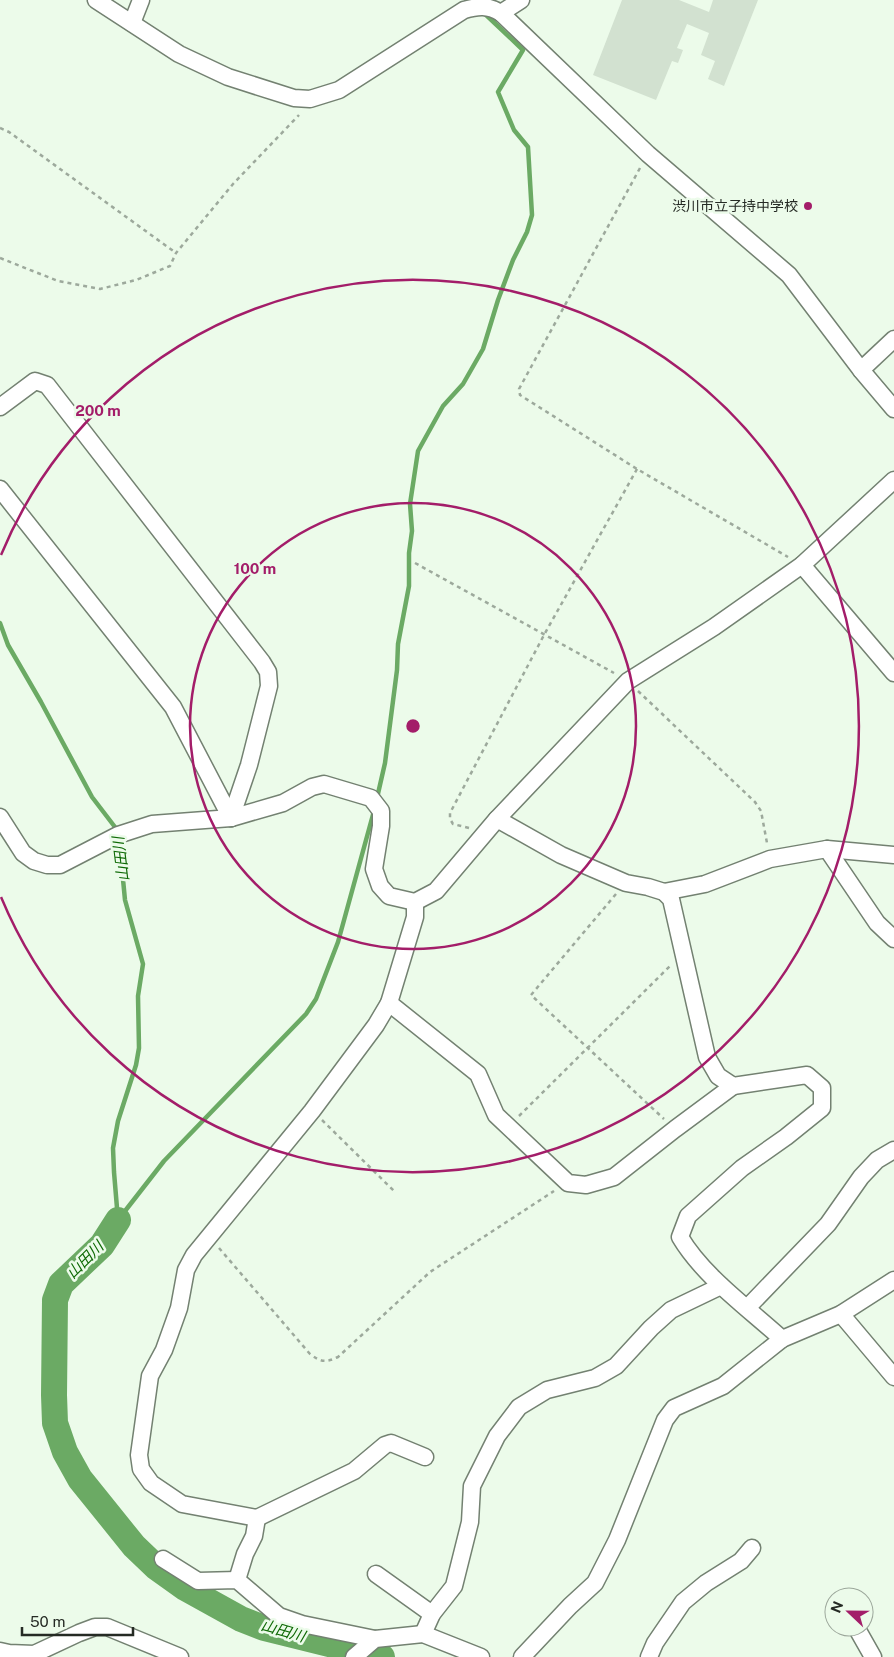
<svg xmlns="http://www.w3.org/2000/svg" width="894" height="1657" viewBox="0 0 894 1657" font-family="'Public Sans','Noto Sans JP',sans-serif">
<rect width="100%" height="100%" fill="#ecfbea"/>
<g fill="none" stroke-linecap="round" stroke-linejoin="round">
<!-- stream -->
<g stroke="#6baa64" stroke-width="4.5">
<path d="M0 623 8 645 41 702 92 797 118 831"/>
<path d="M377 798 385 763 397 670 398 644 409 586V553L412 531 410 504 418 451 443 406 463 384 483 349 498 300 513 260 527 232 532 215 528 147 514 130 498 92 523 50 484 13"/>
<path d="M118 1220 164 1161 306 1014 316 999 338 942 374 811"/>
<path d="M118 1220 114 1172 113 1148 118 1121 136 1065 139 1048 138 996 143 964 125 900 119 838"/>
</g>
<!-- river -->
<path stroke="#6baa64" stroke-width="26" d="M118 1220 102 1245 61 1284 55 1300 54 1395 55 1423 65 1452 80 1479 134 1546 157 1568 185 1588 241 1619 264 1628 382 1657"/>
</g>
<!-- building -->
<path fill="#d2e1d0" d="M622 0H679L709 12 713 0H758L724 86 708 79 715 61 701 55 709 33 687 24 677 48 683 50 678 63 672 61 656 100 593 75Z"/>
<g fill="none" stroke-linecap="round" stroke-linejoin="round">
<!-- minor casing -->
<g stroke="#738171" stroke-width="19">
<g id="minor">
<path d="M96 0 179 54 228 77 294 98 310 99 339 90 464 10C478 6 488 5 501 13L648 154 789 275 861 370 894 409"/>
<path d="M501 13 521 0"/>
<path d="M132 23 141 0"/>
<path d="M861 370 894 339"/>
<path d="M0 407 35 381 47 385 262 662 268 672 269 686 249 765 231 818"/>
<path d="M0 489 173 707 231 818"/>
<path d="M802 565 894 673"/>
<path d="M0 817 23 853 34 861 47 865H60L118 835 152 824 231 818 283 803 312 787 324 784 371 798 381 811V826L374 869 380 886 389 896 415 902 436 891 497 819 628 681 714 627 802 565 894 480"/>
<path d="M497 819 561 855 626 883 648 887 664 892 671 899 707 1057 718 1076 733 1086 807 1075 822 1088V1108L786 1137 742 1168 688 1216 680 1237C703 1276 748 1308 782 1339"/>
<path d="M827 849 877 923 894 939"/>
<path d="M664 892 705 884 770 859 827 849 894 855"/>
<path d="M415 902V917L389 1003 376 1025 312 1111 194 1255 186 1270 179 1308 164 1350 150 1376 139 1455 141 1469 151 1483 182 1504 257 1518 354 1471 385 1445 391 1443 425 1457"/>
<path d="M389 1003 478 1074 496 1115 568 1183 586 1185 614 1177 675 1129 733 1086"/>
<path d="M747 1308 828 1224 861 1177 877 1160 894 1150"/>
<path d="M841 1314 894 1377"/>
<path d="M163 1559 198 1581 237 1580 279 1616 302 1624 375 1639"/>
<path d="M376 1574 432 1614"/>
<path d="M237 1580 245 1554 254 1536 257 1518"/>
<path d="M856 1627 873 1657"/>
<path d="M423 1634 432 1614 454 1586 470 1522 472 1486 497 1436 519 1407 547 1390 595 1378 616 1366 651 1328 671 1310 721 1286"/>
<path d="M0 1651 9 1653 34 1654 79 1633 95 1627H107L180 1657"/>
<path d="M354 1657 375 1639 423 1634 481 1657"/>
<path d="M522 1657 570 1606 595 1583 617 1540 665 1420 674 1408 723 1386 782 1339 841 1314 894 1280"/>
<path d="M649 1657 655 1643 683 1602 706 1583 741 1561 752 1548"/>
</g>
</g>
<!-- path -->
<g stroke="#9da99c" stroke-width="2.5" stroke-dasharray="4 4" stroke-linecap="butt">
<path d="M0 128 9 132 176 253"/>
<path d="M640 168 519 389 520 395 637 469 788 557"/>
<path d="M0 258 58 281 100 289 136 280 170 266 176 253 233 184 299 115"/>
<path d="M415 563 614 673"/>
<path d="M638 691 755 802 761 811 767 843"/>
<path d="M469 828 453 824 450 819V813L544 635 637 469"/>
<path d="M616 894 531 995 664 1119"/>
<path d="M519 1116 670 966"/>
<path d="M322 1120 394 1191"/>
<path d="M219 1248 310 1354C321 1362 325 1363 338 1357L430 1272 554 1191"/>
</g>
<!-- minor -->
<use href="#minor" stroke="#fff" stroke-width="16"/>
</g>
<!-- distance rings -->
<g fill="none" stroke="#a31d69" stroke-width="2.5">
<circle cx="413" cy="726" r="223"/>
<path d="M1 555A446 446 0 1 1 1 897"/>
</g>
<!-- markers -->
<circle fill="#a31d69" stroke="#ecfbea" stroke-width="2" cx="808" cy="206" r="5"/>
<g text-anchor="middle" stroke-width="5" stroke-linejoin="round" paint-order="stroke">
<!-- poi labels -->
<g font-size="14" fill="#252a24" stroke="#ecfbea" text-anchor="end">
<text x="798" y="211">渋川市立子持中学校</text>
</g>
<!-- water labels -->
<g font-size="15" font-style="italic" fill="#0e6905" stroke="#ecfbea">
<text transform="translate(121 859) rotate(-97)" y="5">山田川</text>
<text transform="translate(85 1260) rotate(-45)" y="5">山田川</text>
<text transform="translate(283 1631) rotate(16)" y="5">山田川</text>
</g>
</g>
<circle cx="413" cy="726" r="8" fill="#a31d69" stroke="#ecfbea" stroke-width="2.5"/>
<g font-size="15" text-anchor="middle" font-weight="bold" fill="#a31d69" stroke="#ecfbea" stroke-width="5" stroke-linejoin="round" paint-order="stroke">
<text x="98" y="416">200 m</text>
<text x="255" y="574">100 m</text>
</g>
<!-- north arrow -->
<g transform="translate(849 1612) rotate(292)"><circle r="24" fill="#ecfbea" stroke="#9ca79b"/>
<path d="M0-4L9 19L0 12L-9 19Z" fill="#a31d69"/>
<text y="-8" font-size="14" font-weight="bold" text-anchor="middle" fill="#252a24">N</text>
</g>
<!-- scale -->
<path d="M22 1627v8h111v-8" fill="none" stroke="#252a24" stroke-width="2.5"/>
<text x="30" y="1627" font-size="15" fill="#252a24" stroke="#ecfbea" stroke-width="4" paint-order="stroke">50 m</text>
</svg>
